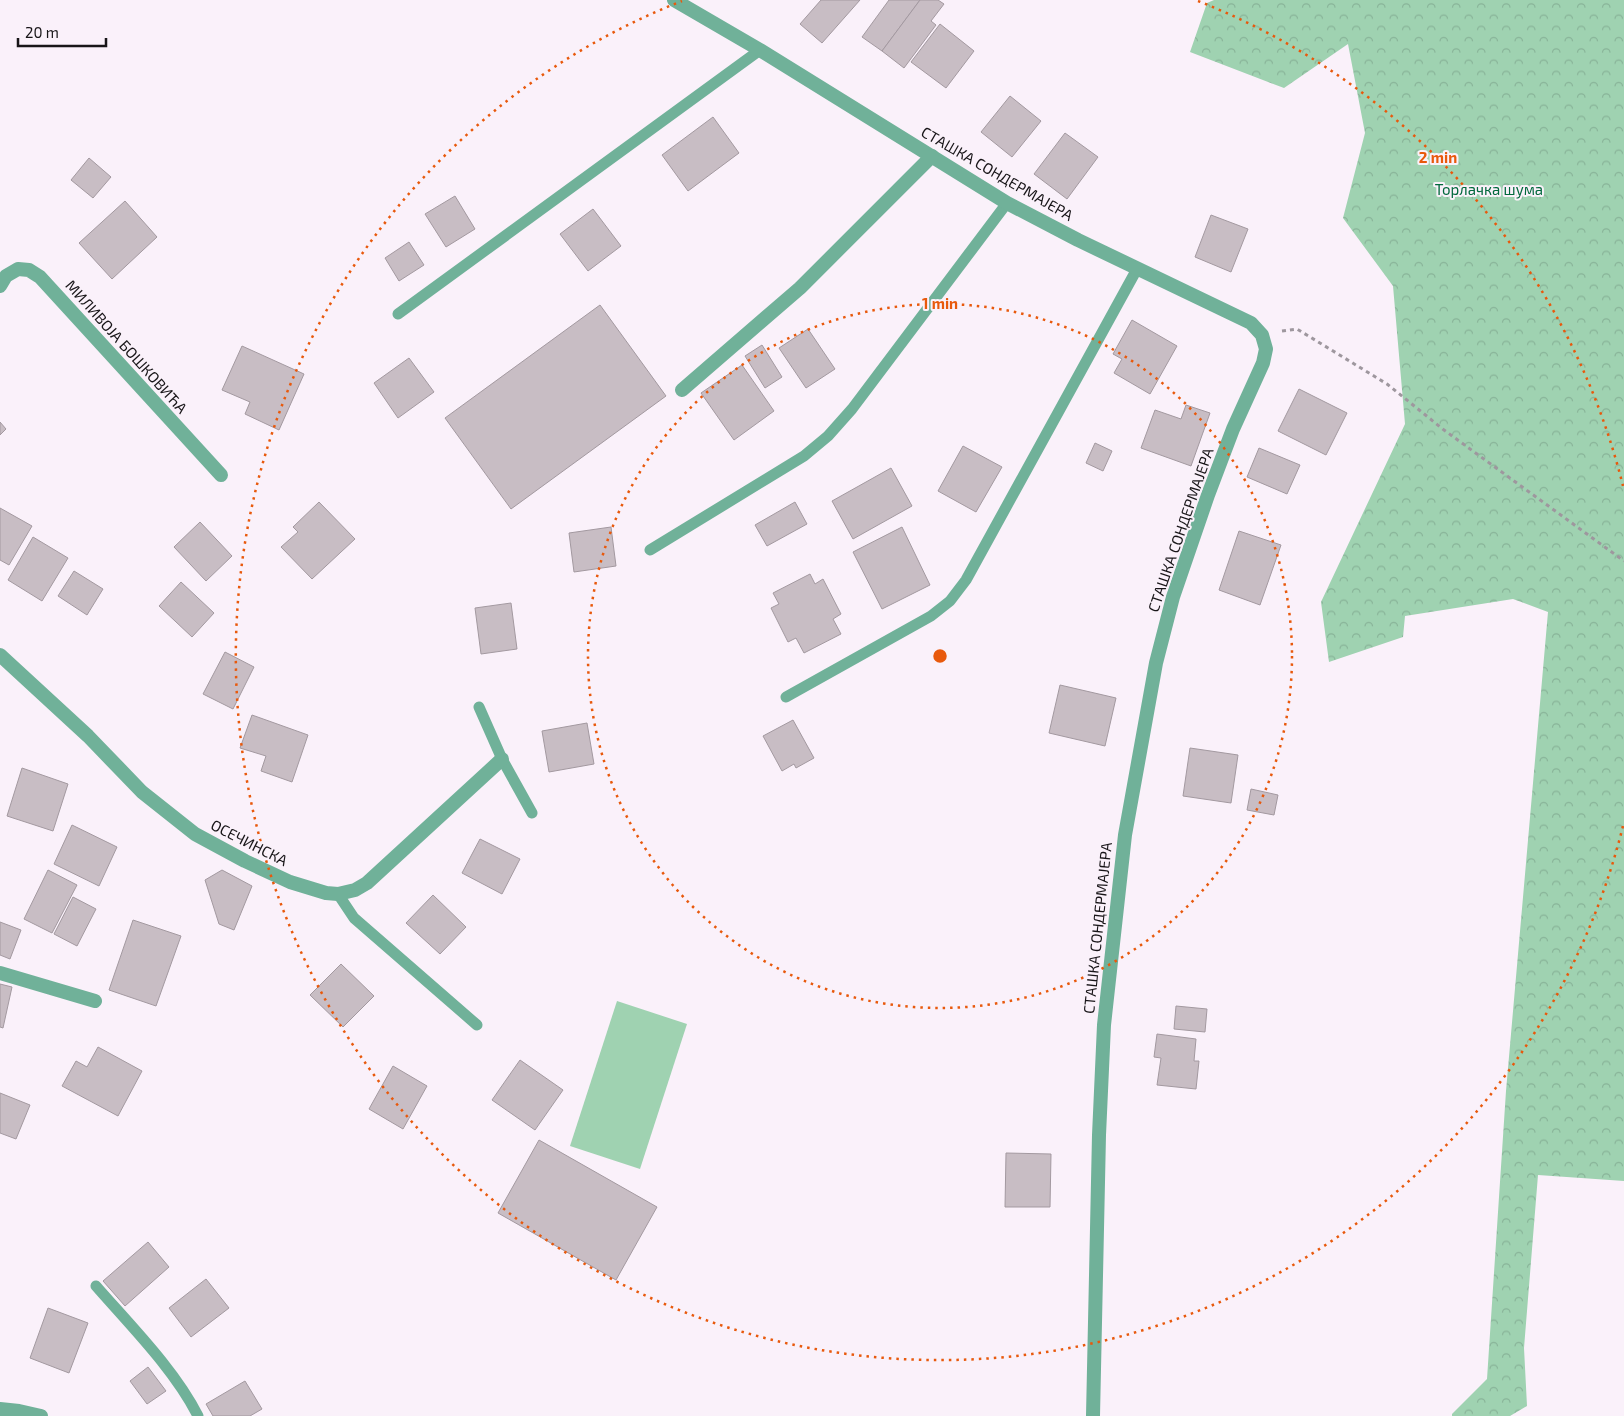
<svg xmlns="http://www.w3.org/2000/svg" width="1624" height="1416" viewBox="0 0 1624 1416" font-family="'Exo 2',sans-serif">
<defs>
<pattern id="forest-crowns" width="20" height="18" patternUnits="userSpaceOnUse" patternTransform="scale(1.25)"><rect width="20" height="18" fill="#9fd2b1"/><path d="M2 6a3 3 0 1 1 6 0M12 15a3 3 0 1 1 6 0" fill="none" stroke="#88b398"/></pattern>
</defs>
<rect width="100%" height="100%" fill="#faf1fa"/>
<!-- green -->
<path fill="#9fd2b1" d="M617 1001 687 1024 640 1169 570 1146Z"/>
<!-- forest -->
<path fill="url(#forest-crowns)" d="M1214 0H1624V1181L1538 1175 1524 1348 1527 1406 1510 1416H1452V1414L1487 1379 1506 1091 1548 612 1513 599 1405 616 1403 637 1329 662 1321 602 1405 424 1393 286 1343 218 1365 133 1348 44 1284 88 1190 52 1207 3Z"/>
<!-- building -->
<g fill="#c8bdc4" stroke="#a399a0">
<path d="M821 0H860L822 43 800 24Z"/>
<path d="M889 0H920L882 51 862 37Z"/>
<path d="M920 0H938L944 4 931 21 936 25 904 68 882 51Z"/>
<path d="M940 24 974 51 946 88 911 62Z"/>
<path d="M1010 96 1041 121 1012 157 981 132Z"/>
<path d="M713 117 739 153 688 191 662 155Z"/>
<path d="M1065 133 1098 157 1067 199 1034 174Z"/>
<path d="M89 158 111 177 93 198 71 180Z"/>
<path d="M455 196 475 229 446 247 425 214Z"/>
<path d="M125 201 157 237 112 279 79 243Z"/>
<path d="M593 209 621 246 588 271 560 234Z"/>
<path d="M1211 215 1248 229 1231 272 1195 257Z"/>
<path d="M409 242 424 265 399 281 385 258Z"/>
<path d="M600 305 666 396 511 509 445 418Z"/>
<path d="M1132 320 1177 346 1150 394 1114 373 1122 359 1113 354Z"/>
<path d="M808 329 835 369 806 388 779 348Z"/>
<path d="M762 345 782 377 765 388 745 356Z"/>
<path d="M242 346 304 374 279 430 245 414 250 402 222 390Z"/>
<path d="M409 358 434 392 398 418 374 383Z"/>
<path d="M742 365 774 411 734 440 701 393Z"/>
<path d="M1299 389 1347 413 1326 455 1278 431Z"/>
<path d="M1186 405 1210 413 1191 466 1141 448 1155 410 1181 419Z"/>
<path d="M0 422 6 429 0 435Z"/>
<path d="M1095 443 1112 451 1103 471 1086 463Z"/>
<path d="M963 446 1002 467 976 512 938 491Z"/>
<path d="M1259 448 1300 465 1287 494 1247 477Z"/>
<path d="M891 468 912 506 853 539 832 501Z"/>
<path d="M319 502 355 539 312 579 281 547 298 532 293 527Z"/>
<path d="M795 502 807 524 767 546 755 525Z"/>
<path d="M0 508 32 526 9 565 0 560Z"/>
<path d="M200 522 232 556 206 581 174 547Z"/>
<path d="M611 527 616 566 574 572 569 533Z"/>
<path d="M902 527 930 585 882 609 853 552Z"/>
<path d="M1239 531 1281 545 1260 605 1219 590Z"/>
<path d="M33 537 68 558 42 601 8 580Z"/>
<path d="M74 571 103 589 87 615 58 596Z"/>
<path d="M810 574 815 584 823 579 841 614 833 619 841 634 804 653 796 638 788 642 771 608 779 604 773 593Z"/>
<path d="M181 582 214 613 192 637 159 606Z"/>
<path d="M511 603 517 649 481 654 475 608Z"/>
<path d="M225 652 254 667 233 709 203 694Z"/>
<path d="M1060 685 1116 698 1105 746 1049 733Z"/>
<path d="M252 715 308 735 292 782 261 771 266 756 240 748Z"/>
<path d="M793 720 814 758 796 768 794 764 782 771 763 736Z"/>
<path d="M587 723 594 764 549 772 542 731Z"/>
<path d="M1190 748 1238 755 1231 803 1183 796Z"/>
<path d="M22 768 68 784 53 831 7 816Z"/>
<path d="M1251 789 1278 795 1274 815 1247 810Z"/>
<path d="M72 825 117 847 99 886 54 864Z"/>
<path d="M480 839 520 859 502 894 462 873Z"/>
<path d="M48 870 77 885 52 933 24 919Z"/>
<path d="M222 870 252 886 234 930 219 924 205 880Z"/>
<path d="M433 895 466 927 440 954 406 923Z"/>
<path d="M73 897 96 909 77 946 54 934Z"/>
<path d="M133 920 181 936 156 1006 109 990Z"/>
<path d="M0 922 21 930 10 959 0 955Z"/>
<path d="M341 964 374 996 343 1027 310 995Z"/>
<path d="M0 984 12 987 3 1028 0 1027Z"/>
<path d="M1176 1006 1207 1009 1205 1032 1174 1029Z"/>
<path d="M1157 1034 1196 1039 1194 1061H1199L1196 1089 1157 1085 1161 1058 1154 1057Z"/>
<path d="M98 1047 142 1071 118 1116 62 1086 76 1061 87 1067Z"/>
<path d="M520 1060 563 1090 535 1130 492 1100Z"/>
<path d="M393 1066 427 1086 403 1129 369 1109Z"/>
<path d="M0 1093 30 1105 16 1139 0 1133Z"/>
<path d="M539 1140 657 1207 616 1280 498 1213Z"/>
<path d="M1006 1153 1051 1154 1050 1207H1005Z"/>
<path d="M148 1242 169 1267 125 1306 103 1281Z"/>
<path d="M206 1279 229 1308 191 1337 169 1308Z"/>
<path d="M48 1308 88 1323 69 1373 30 1358Z"/>
<path d="M148 1367 166 1391 147 1404 130 1381Z"/>
<path d="M245 1381 262 1409 250 1416H213L206 1404Z"/>
</g>
<g fill="none" stroke-linecap="round" stroke-linejoin="round">
<!-- path -->
<path stroke="#9e979e" stroke-width="3" stroke-dasharray="4 4" stroke-linecap="butt" d="M1282 331 1297 329 1387 384 1444 430 1624 561"/>
<!-- service -->
<g stroke="#70b199" stroke-width="11">
<path d="M398 314 760 50"/>
<path d="M650 550 804 456 828 436 852 409 1007 203"/>
<path d="M786 697 931 616 950 601 966 580 1137 269"/>
<path d="M479 707 502 759 532 813"/>
<path d="M338 894 354 918 477 1025"/>
<path d="M96 1286C130 1325 175 1370 198 1416"/>
</g>
<!-- minor -->
<g stroke="#70b199" stroke-width="14">
<path d="M674 0 760 50 1007 203 1078 240 1251 323 1262 335 1266 349 1263 363 1233 429 1208 495 1173 597 1156 663 1125 835 1104 1025 1099 1135 1093 1416"/>
<path d="M0 286 6 276 18 269 29 270 40 277 221 475"/>
<path d="M682 390 800 288 932 156"/>
<path d="M0 655 88 736 142 792 195 834 245 861 290 882 326 893 338 894 355 890 367 883 502 759"/>
<path d="M0 973 95 1001"/>
</g>
<!-- tertiary -->
<path stroke="#70b199" stroke-width="14" d="M0 1409 19 1411 41 1416"/>
</g>
<!-- distance rings -->
<g fill="none" stroke="#e8590c" stroke-width="2.5" stroke-dasharray="2.5 5">
<circle cx="940" cy="656" r="352"/>
<path d="M1623 826A704 704 0 1 1 682 1M1198 1A704 704 0 0 1 1623 486"/>
</g>
<g text-anchor="middle" stroke-width="4" stroke-linejoin="round" paint-order="stroke">
<!-- street labels -->
<g font-size="15" fill="#181518" stroke="#faf1fa">
<text transform="translate(997 174) rotate(30)" y="5">СТАШКА СОНДЕРМАЈЕРА</text>
<text transform="translate(126 347) rotate(48)" y="5">МИЛИВОЈА БОШКОВИЋА</text>
<text transform="translate(1181 530) rotate(-71)" y="5">СТАШКА СОНДЕРМАЈЕРА</text>
<text transform="translate(249 843) rotate(27)" y="5">ОСЕЧИНСКА</text>
<text transform="translate(1098 928) rotate(-84)" y="5">СТАШКА СОНДЕРМАЈЕРА</text>
</g>
<!-- park labels -->
<g font-size="15" fill="#01683c" stroke="#faf1fa">
<text x="1489" y="195">Торлачка шума</text>
</g>
</g>
<circle cx="940" cy="656" r="8" fill="#e8590c" stroke="#faf1fa" stroke-width="2.5"/>
<g font-size="15" text-anchor="middle" font-weight="bold" fill="#e8590c" stroke="#faf1fa" stroke-width="4" stroke-linejoin="round" paint-order="stroke">
<text x="1438" y="163">2 min</text>
<text x="940" y="309">1 min</text>
</g>
<!-- scale -->
<path d="M18 38v8h88v-8" fill="none" stroke="#181518" stroke-width="2.5"/>
<text x="25" y="38" font-size="15" fill="#181518" stroke="#faf1fa" stroke-width="4" paint-order="stroke">20 m</text>
</svg>
